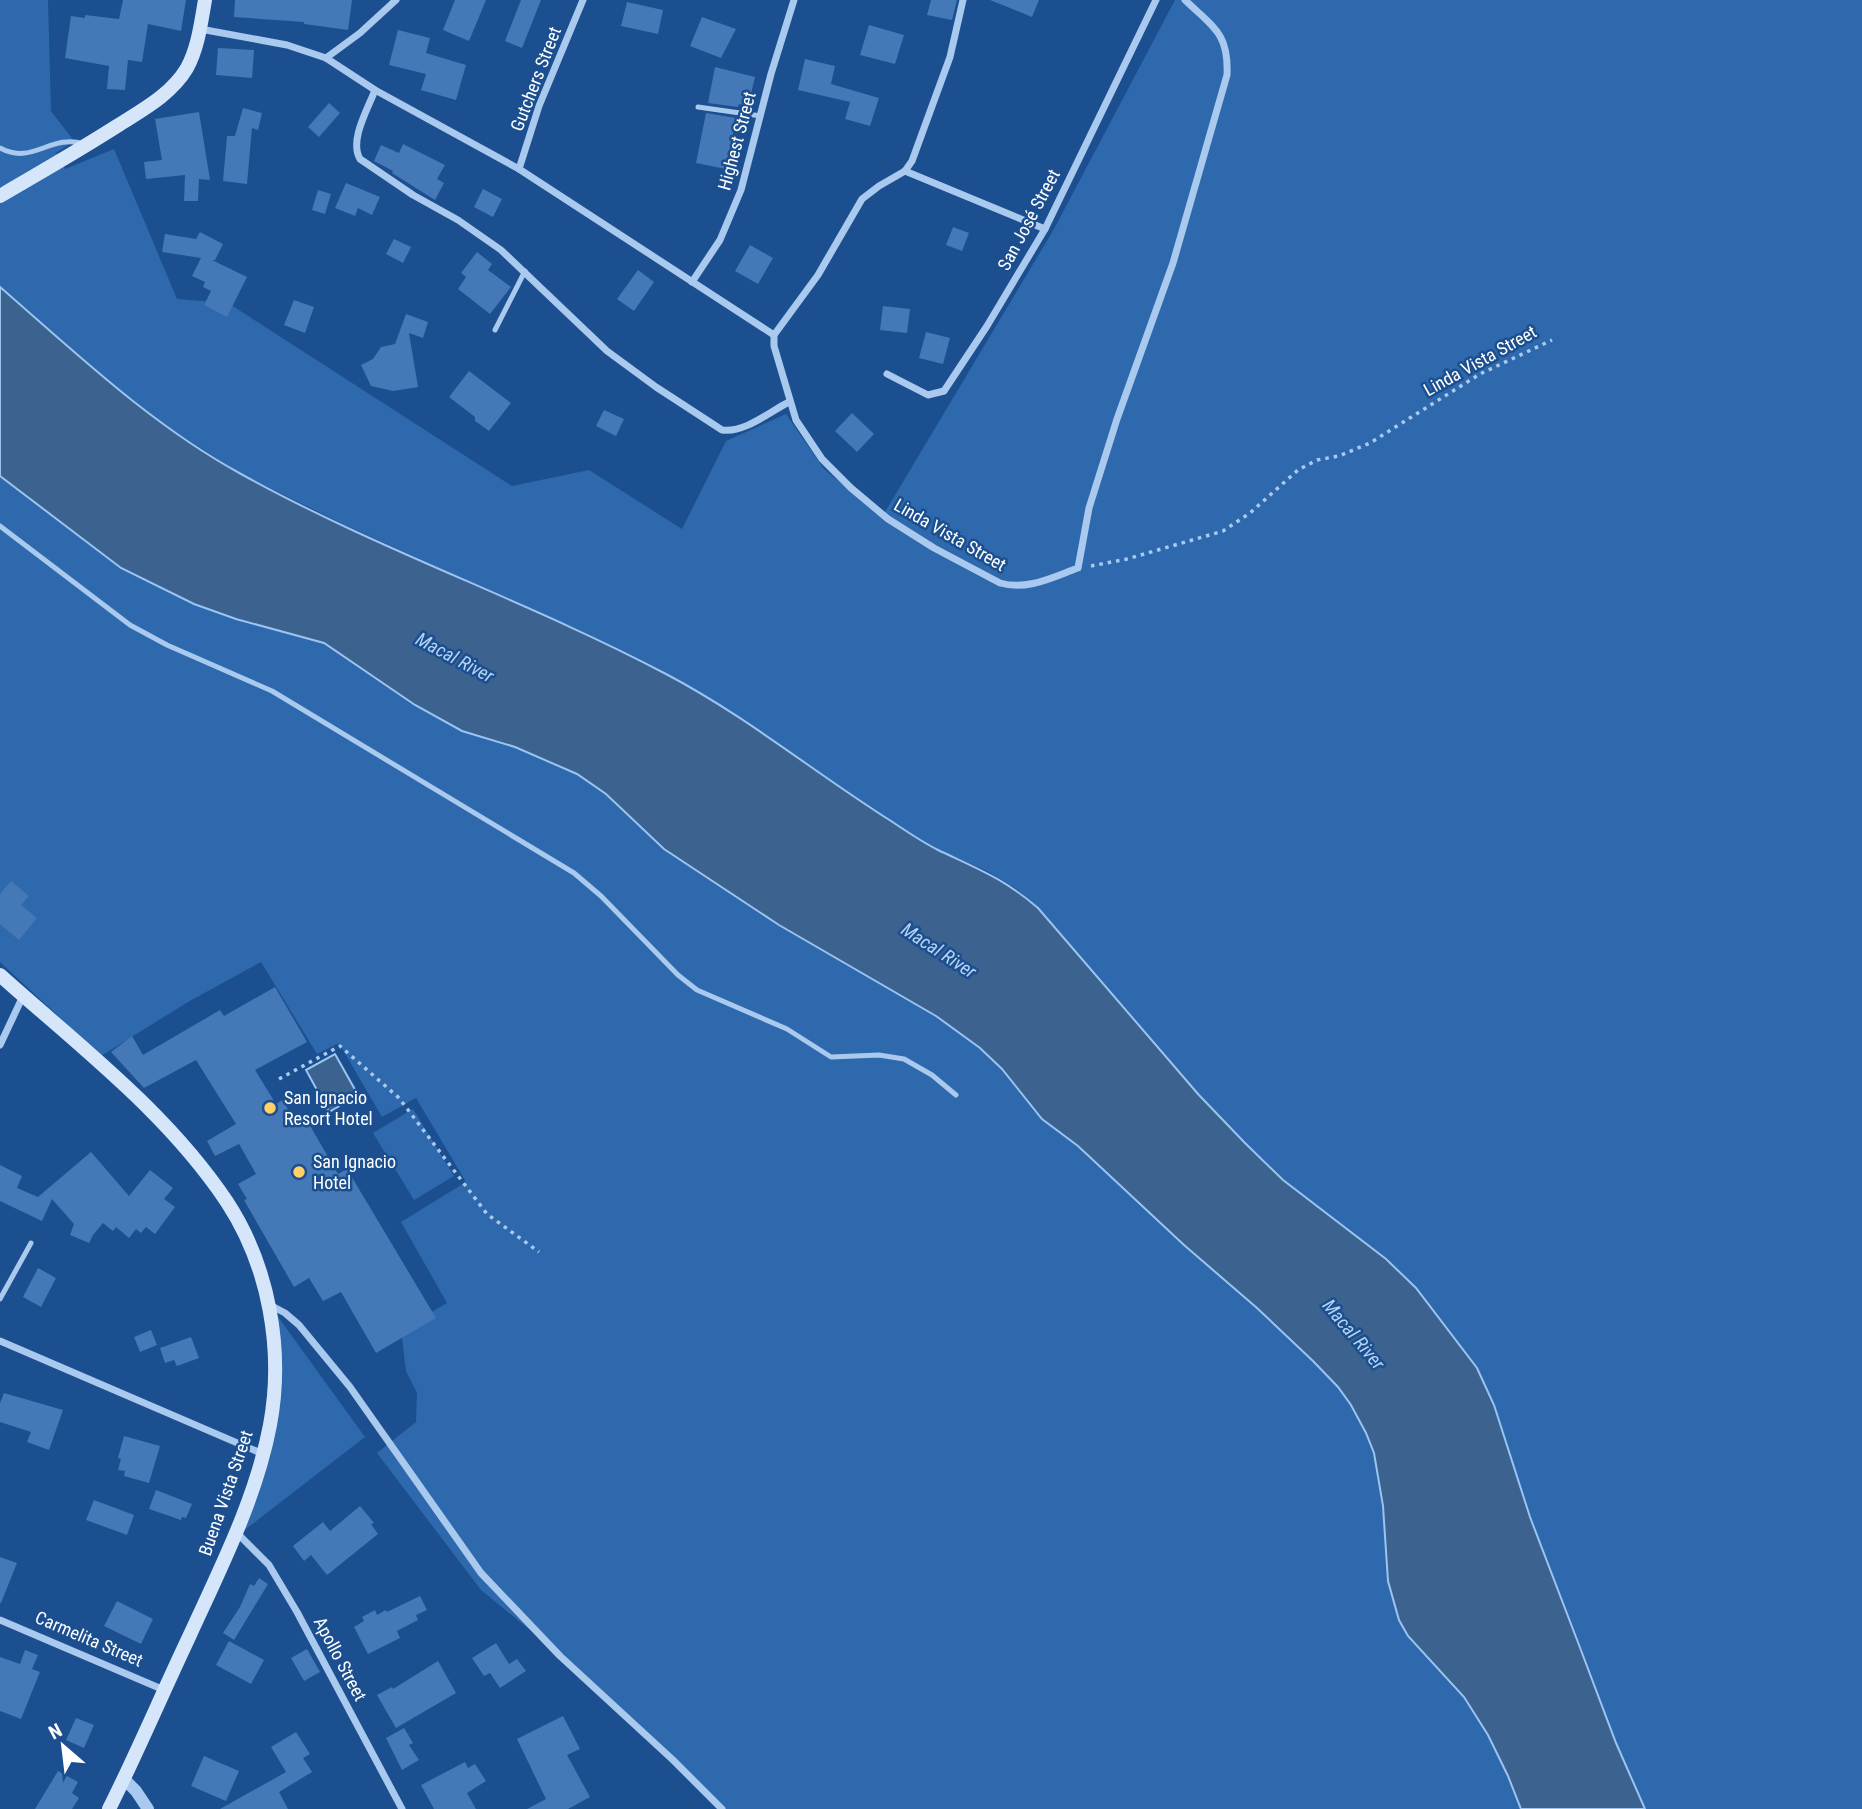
<svg xmlns="http://www.w3.org/2000/svg" width="1862" height="1809" viewBox="0 0 1862 1809" font-family="'Roboto Condensed',sans-serif">
<rect width="100%" height="100%" fill="#1b4f8f"/>
<!-- green -->
<g fill="#2e69ad">
<path d="M0 0H48L51 111 74 141 56 153 65 169 114 149 177 299 228 303 512 486 589 470 682 529 726 441 786 414 824 469 882 517 1054 229 1175 0H1862V1809H1645L1616 1743 1530 1517 1494 1405 1416 1288 1386 1259 1283 1180 1244 1142 1198 1094 1038 908 1015 888 987 871 936 849 891 822 666 674 617 649 343 524 241 474 150 415 84 363 0 287Z"/>
<path d="M0 476 121 568 194 604 236 619 324 643 415 705 461 731 515 747 577 774 606 794 664 849 779 925 936 1016 980 1048 1002 1069 1042 1119 1078 1146 1184 1245 1257 1308 1313 1361 1338 1387 1351 1405 1366 1433 1374 1453 1387 1541 1408 1636 1463 1697 1488 1735 1508 1776 1521 1809H719L564 1658 481 1590 377 1453 416 1422 417 1393 406 1371 401 1330 447 1303 401 1222 466 1182 416 1098 382 1117 339 1043 317 1054 261 962 188 1002 101 1056 0 962Z"/>
<path d="M413 1109 454 1176 414 1200 373 1133Z"/>
<path d="M268 1303 365 1437 233 1539 267 1438 273 1371Z"/>
</g>
<!-- water -->
<g fill="#3c6290" stroke="#9cc4f0" stroke-width="2">
<path d="M0 287C77 354 150 424 241 474 378 550 528 601 666 674 746 716 815 773 891 821 906 831 922 842 938 850 978 869 1003 878 1038 908L1198 1094 1244 1142 1283 1180 1386 1259 1416 1288 1477 1368 1494 1405 1530 1517 1579 1645 1616 1743 1645 1809H1521L1508 1776 1488 1735 1464 1697 1408 1636 1399 1620 1388 1581 1383 1506 1374 1453 1366 1433 1351 1405 1338 1387 1313 1361 1257 1308 1184 1245 1078 1146 1042 1119 1002 1069 980 1048 936 1016 779 925 664 849 606 794 577 774 515 747 462 731 415 705 324 643 236 619 194 604 121 568 0 476Z"/>
<path d="M335 1054 358 1095 329 1112 306 1070Z"/>
</g>
<!-- building -->
<g fill="#4478b7">
<path d="M123 0H186L181 31 148 24 142 62 128 60 125 90 107 89 109 66 65 58 71 16 85 18V15L119 19Z"/>
<path d="M235 0H352L348 30 304 24V22L234 17Z"/>
<path d="M455 0H486L469 41 443 30Z"/>
<path d="M521 0H541L522 48 505 41Z"/>
<path d="M931 0H957L952 20 927 15Z"/>
<path d="M990 0H1039L1032 17Z"/>
<path d="M627 2 663 10 658 34 621 26Z"/>
<path d="M702 17 736 29 721 58 690 46Z"/>
<path d="M869 25 904 35 895 64 860 55Z"/>
<path d="M398 30 430 38 426 53 466 65 456 100 421 90 426 74 389 65Z"/>
<path d="M218 48 254 50 252 78 216 75Z"/>
<path d="M805 59 835 66 831 84 879 98 870 126 845 119 850 102 798 90Z"/>
<path d="M715 67 755 77 748 106 739 104 738 107 708 103Z"/>
<path d="M329 103 340 113 319 137 308 127Z"/>
<path d="M243 108 262 113 258 130 252 128 247 184 223 181 227 136H235Z"/>
<path d="M199 112 210 180 199 179 198 201H184L185 175 146 179 144 162 162 160 155 119Z"/>
<path d="M706 113 736 118 726 169 696 163Z"/>
<path d="M403 144 445 165 437 179 444 183 435 200 392 173 393 171 374 161 381 145 399 153Z"/>
<path d="M346 183 380 197 372 215 358 208 355 216 335 208Z"/>
<path d="M483 189 502 199 493 217 474 207Z"/>
<path d="M318 190 331 194 325 214 312 210Z"/>
<path d="M953 227 969 233 962 251 946 245Z"/>
<path d="M200 232 223 244 215 260H212L247 277 227 317 204 305 211 291 203 287 205 282 192 276 201 258 162 252 165 234 196 239Z"/>
<path d="M394 239 411 247 403 263 386 254Z"/>
<path d="M750 245 773 258 758 284 735 271Z"/>
<path d="M477 252 492 264 488 270 511 287 490 314 458 289 466 277 461 273Z"/>
<path d="M638 270 654 282 634 311 617 299Z"/>
<path d="M294 300 314 307 305 333 284 325Z"/>
<path d="M883 306 910 309 907 333 880 330Z"/>
<path d="M406 314 428 322 423 338 409 333 418 387 393 391 371 386 361 365 373 359 381 347 395 344Z"/>
<path d="M926 332 950 338 943 364 919 358Z"/>
<path d="M469 371 511 403 489 431 475 421V417L449 397Z"/>
<path d="M604 410 624 419 616 436 596 426Z"/>
<path d="M852 413 874 434 857 452 835 431Z"/>
<path d="M11 881 29 896 21 905 37 918 19 940 0 924V894Z"/>
<path d="M275 987 307 1042 255 1070 276 1104 283 1100 295 1123 305 1117 338 1174 347 1169 436 1318 376 1353 341 1292 323 1301 309 1278 294 1287 244 1200 247 1199 238 1184 256 1174 239 1144 215 1156 207 1141 236 1124 196 1060 144 1088 111 1052 132 1036 143 1055 220 1010 224 1016Z"/>
<path d="M91 1152 129 1196 150 1170 173 1188 164 1199 175 1207 155 1234 146 1227 141 1233 136 1229 129 1238 116 1227 113 1231 103 1223 93 1235 89 1243 70 1235 74 1224 52 1199 42 1221 0 1201V1165L22 1176 17 1188 38 1197Z"/>
<path d="M38 1268 56 1278 41 1307 23 1297Z"/>
<path d="M151 1330 157 1345 140 1352 134 1337Z"/>
<path d="M191 1337 199 1358 177 1366 174 1360 165 1363 160 1348Z"/>
<path d="M4 1393 63 1410 49 1450 27 1442 31 1432 0 1422V1403Z"/>
<path d="M124 1436 160 1446 149 1483 124 1476 125 1471 118 1470 121 1459 118 1458Z"/>
<path d="M156 1490 192 1504 186 1518 182 1517 181 1520 149 1509Z"/>
<path d="M94 1500 134 1515 127 1535 86 1520Z"/>
<path d="M360 1506 374 1523 371 1524 378 1534 327 1575 311 1555 304 1561 293 1546 323 1522 330 1531Z"/>
<path d="M0 1557 17 1563 1 1603H0Z"/>
<path d="M259 1578 268 1584 234 1640 223 1633 240 1607 250 1584 254 1586Z"/>
<path d="M420 1596 427 1610 416 1615 418 1620 397 1631 400 1638 368 1654 354 1627 364 1621 362 1617 375 1610 377 1615 386 1610 387 1612Z"/>
<path d="M117 1601 153 1619 141 1644 104 1626Z"/>
<path d="M229 1641 264 1660 251 1684 216 1665Z"/>
<path d="M496 1643 509 1664 517 1659 526 1671 500 1688 490 1673 484 1676 472 1658Z"/>
<path d="M307 1649 320 1672 304 1681 291 1658Z"/>
<path d="M25 1650 38 1655 32 1669 40 1672 21 1719 0 1711V1657L20 1664Z"/>
<path d="M438 1661 456 1693 396 1728 377 1695 392 1687 393 1689Z"/>
<path d="M563 1716 580 1749 567 1755 590 1797 568 1809H527L546 1799 517 1739Z"/>
<path d="M76 1718 94 1725 84 1748 66 1740Z"/>
<path d="M404 1728 413 1743 409 1745 419 1760 402 1770 386 1738Z"/>
<path d="M296 1732 310 1754 303 1758 312 1772 279 1792 288 1809H220L286 1772 271 1747Z"/>
<path d="M204 1756 239 1771 226 1801 191 1786Z"/>
<path d="M465 1762 468 1768 475 1764 486 1781 467 1793 476 1809H434L421 1785Z"/>
<path d="M58 1771 78 1782 72 1793 79 1798 72 1809H35Z"/>
</g>
<g fill="none" stroke-linecap="round" stroke-linejoin="round">
<!-- path -->
<g stroke="#a9c9ee" stroke-width="3.5" stroke-dasharray="3.5 5" stroke-linecap="butt">
<path d="M1091 566 1127 559 1223 531 1250 513 1298 470 1317 460 1339 456 1370 443 1480 374 1552 340"/>
<path d="M279 1079 340 1046 399 1098 487 1214 539 1252"/>
</g>
<!-- service -->
<g stroke="#a9c9ee" stroke-width="5">
<path d="M698 107 761 116"/>
<path d="M0 148C32 166 51 133 84 144"/>
<path d="M495 330 525 271"/>
<path d="M0 526 130 625 167 645 272 691 574 873 601 896 678 975 697 990 787 1029 831 1057 879 1055 904 1059 932 1075 956 1095"/>
<path d="M0 1299 31 1243"/>
</g>
<!-- minor -->
<g stroke="#a9c9ee" stroke-width="7">
<path d="M963 0 950 57 912 161 905 171 879 186 862 199 818 275 774 335V346L796 420 822 459 851 488 888 519 934 548 1000 583C1027 591 1053 577 1078 568L1089 508 1117 419 1173 263 1227 75C1229 33 1213 27 1185 0"/>
<path d="M200 29 287 45 326 58 375 90 519 169 774 335"/>
<path d="M326 58 360 33 396 0"/>
<path d="M375 90C368 109 349 140 360 159L413 195 458 220 501 250 607 351 656 387 722 430C745 433 769 412 789 402"/>
<path d="M519 169 539 106 583 0"/>
<path d="M905 171 1045 229"/>
<path d="M692 282 720 240 741 190 771 74 794 0"/>
<path d="M887 374 928 395 944 391 987 326 1045 229 1156 0"/>
<path d="M0 1045 23 996"/>
<path d="M270 1305 285 1313 299 1325 350 1387 481 1573 560 1656 673 1760 722 1809"/>
<path d="M0 1341 263 1454"/>
<path d="M237 1533 269 1565 297 1612 402 1809"/>
<path d="M0 1620 164 1690"/>
</g>
<!-- tertiary -->
<path stroke="#a9c9ee" stroke-width="12" d="M124 1779 136 1791 148 1809"/>
<!-- secondary -->
<g stroke="#d6e6fa" stroke-width="14">
<path d="M0 196C39 173 78 151 117 126 142 110 171 95 187 68 198 48 201 23 205 0"/>
<path d="M0 975C79 1046 167 1112 227 1202 269 1266 284 1350 270 1425 256 1499 220 1569 189 1637 162 1694 137 1753 109 1809"/>
</g>
</g>
<!-- markers -->
<g fill="#ffd166" stroke="#1b4f8f" stroke-width="2.5">
<circle cx="270" cy="1108" r="7"/>
<circle cx="299" cy="1172" r="7"/>
</g>
<g text-anchor="middle" stroke-width="5" stroke-linejoin="round" paint-order="stroke">
<!-- street labels -->
<g font-size="18" fill="#fff" stroke="#1b4f8f">
<text transform="translate(536 79) rotate(-69)" y="6">Gutchers Street</text>
<text transform="translate(737 141) rotate(-75)" y="6">Highest Street</text>
<text transform="translate(1029 220) rotate(-62)" y="6">San José Street</text>
<text transform="translate(1480 361) rotate(-29)" y="6">Linda Vista Street</text>
<text transform="translate(950 535) rotate(30)" y="6">Linda Vista Street</text>
<text transform="translate(226 1493) rotate(-71)" y="6">Buena Vista Street</text>
<text transform="translate(89 1639) rotate(23)" y="6">Carmelita Street</text>
<text transform="translate(340 1659) rotate(62)" y="6">Apollo Street</text>
</g>
<!-- poi labels -->
<g font-size="18" fill="#fff" stroke="#1b4f8f" text-anchor="start">
<text x="284" y="1104">San Ignacio<tspan x="284" dy="21">Resort Hotel</tspan></text>
<text x="313" y="1168">San Ignacio<tspan x="313" dy="21">Hotel</tspan></text>
</g>
<!-- water labels -->
<g font-size="19" font-style="italic" fill="#b5d3f5" stroke="#1b4f8f">
<text transform="translate(455 657) rotate(28)" y="7">Macal River</text>
<text transform="translate(939 950) rotate(33)" y="7">Macal River</text>
<text transform="translate(1354 1334) rotate(50)" y="7">Macal River</text>
</g>
</g>
<!-- north arrow -->
<g transform="translate(63 1746) rotate(332)" stroke="#1b4f8f" stroke-width="5" paint-order="stroke">
<path d="M0-5L12 26L0 18L-12 26Z" fill="#ffffff"/>
<text y="-10" font-size="19" font-weight="bold" text-anchor="middle" fill="#ffffff">N</text>
</g>
</svg>
